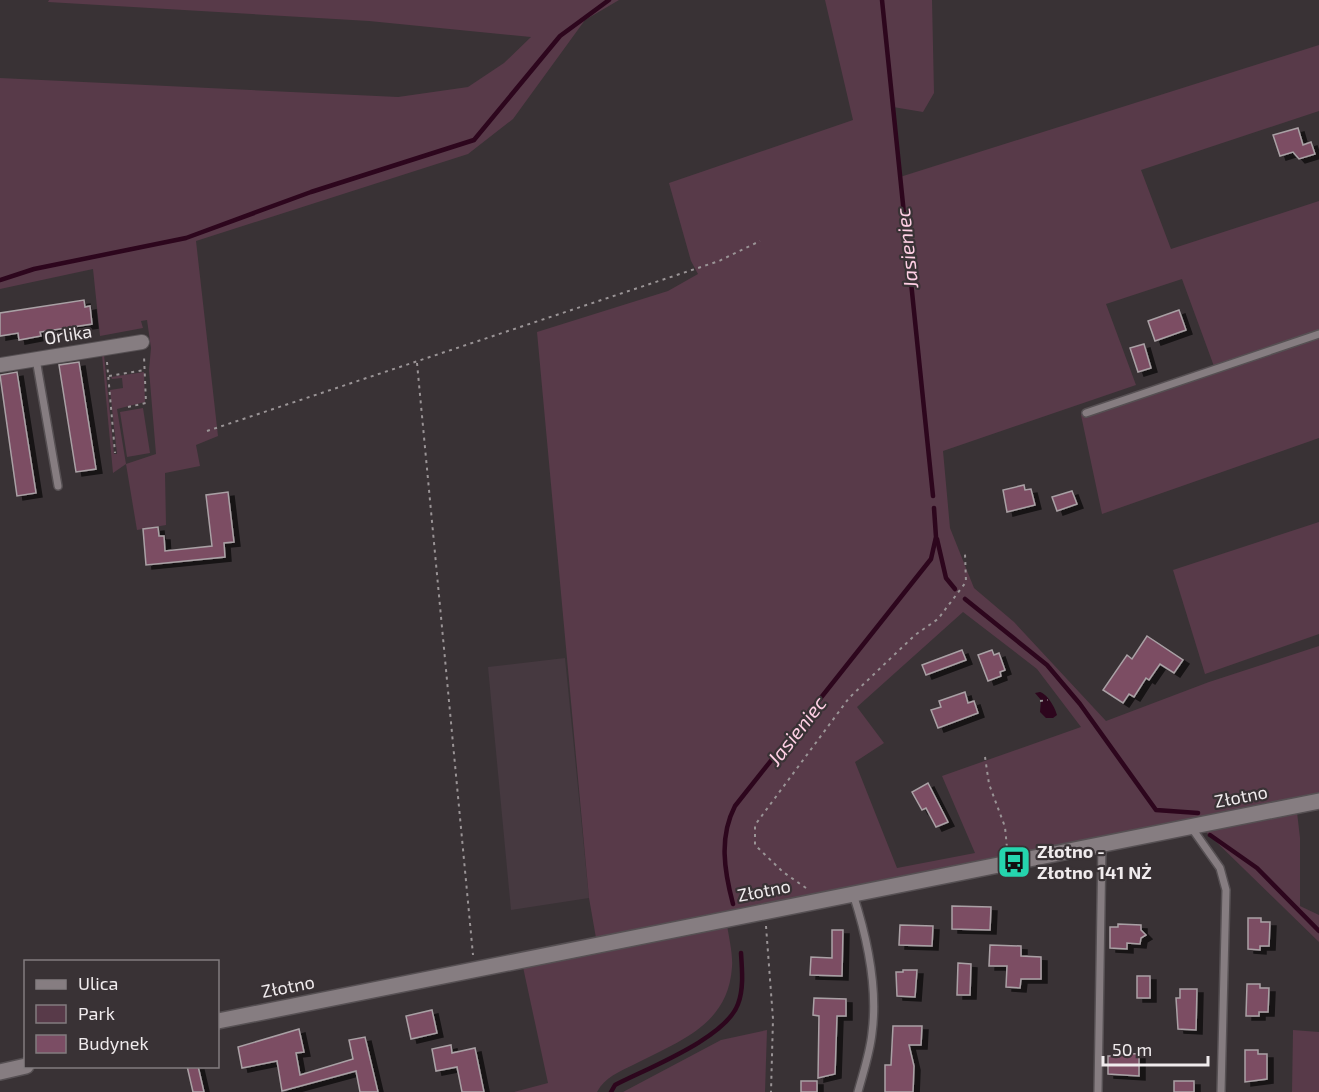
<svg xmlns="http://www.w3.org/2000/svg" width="1319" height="1092" viewBox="0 0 1319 1092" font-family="'Exo 2',sans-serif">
<defs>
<filter id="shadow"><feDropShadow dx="6" dy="4" stdDeviation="0" flood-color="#0009"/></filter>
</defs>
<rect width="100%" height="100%" fill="#393235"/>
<!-- built -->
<path fill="#463940" d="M565 658 589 898 511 910 488 667Z"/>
<!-- green -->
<g fill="#583a49" fill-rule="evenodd">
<path d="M49 0H619L585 20 513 119 468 154 196 241 218 436 196 445 200 466 165 473 166 525 137 530 126 464 113 473 102 355H104L114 454H117L110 390 123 388 122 378 112 379 111 377 144 372 145 402 117 409 126 464 156 454 149 370 151 348 147 320 141 321 143 328 100 336 93 269 0 289V78L398 97 468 87 504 63 531 37 369 21 48 2Z"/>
<path d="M825 0H932L934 93 923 112 893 107 900 177 1319 45V111L1141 170 1171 249 1319 201V438L1102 514 1081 415 1215 369 1182 279 1106 304 1136 385 943 451 950 528 974 588 1014 622 1106 721 1209 682 1319 646V796L596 938 589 898 537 332 668 291 698 274 691 261 669 183 853 120ZM963 612 1037 669 1081 727 942 776 975 853 897 868 855 762 884 743 857 707Z"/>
<path d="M143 408 150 453 127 457 120 412Z"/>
<path d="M1319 522V634L1205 674 1173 570Z"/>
<path d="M1297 812 1300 838V906L1319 915V942L1204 830Z"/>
<path d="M727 925C729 938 733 954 732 967 728 1026 679 1041 633 1065 619 1072 605 1077 597 1092H514L548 1083 523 967Z"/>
<path d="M767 1030 765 1092H623L721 1040Z"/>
<path d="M1293 1030 1319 1032V1092H1292Z"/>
</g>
<!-- water -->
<path fill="#2d061d" d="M1040 692C1047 694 1055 707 1057 715L1053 718H1046L1040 712 1041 700 1035 693Z"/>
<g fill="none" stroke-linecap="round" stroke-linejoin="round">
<!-- stream -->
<g stroke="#2d061d" stroke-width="4.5">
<path d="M882 0 933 496"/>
<path d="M0 280 34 269 186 238 311 192 474 140 560 36 609 0"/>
<path d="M937 539 946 578 955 589"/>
<path d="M965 599 1047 665 1080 704 1156 810 1198 813"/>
<path d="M1210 835 1257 868 1319 931"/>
<path d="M733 904C724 870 719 837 735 806L931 559 936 537 934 508"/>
<path d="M611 1092 615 1085C648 1068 726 1038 738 1004 744 989 742 969 741 953"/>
</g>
</g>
<!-- building -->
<g fill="#7b4d64" stroke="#aaa1a5" stroke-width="1.5" filter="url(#shadow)">
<path d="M1298 128 1303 145 1311 142 1315 154 1299 159 1293 152 1280 156 1273 135Z"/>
<path d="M84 300 85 307 90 306 92 324 40 332 41 336 19 340 18 333 0 336V313Z"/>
<path d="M1179 310 1186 330 1155 341 1148 321Z"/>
<path d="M1144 344 1151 368 1138 372 1130 348Z"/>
<path d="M79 362 96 469 76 472 59 365Z"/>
<path d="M17 372 36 493 17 496 0 375Z"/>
<path d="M1024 485 1025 490 1031 489 1035 505 1007 512 1003 490Z"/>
<path d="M1072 491 1077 504 1057 511 1052 497Z"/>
<path d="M228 492 234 542 224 543 225 557 146 565 143 529 158 527 159 536H164L165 551 212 546 206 495Z"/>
<path d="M1147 636 1183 660 1174 673 1160 664 1149 680 1146 678 1134 697 1129 694 1123 703 1103 690 1127 655 1132 659Z"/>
<path d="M962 650 966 660 926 675 922 665Z"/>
<path d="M992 650 994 655 999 653 1005 670 1000 672 1001 676 988 681 978 655Z"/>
<path d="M965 692 968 703 974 701 978 713 938 728 931 710 941 707 939 701Z"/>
<path d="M928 783 948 822 936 827 926 808 922 810 912 792Z"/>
<path d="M952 906 991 907 990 930 952 929Z"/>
<path d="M1248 918H1261V922H1270L1269 946H1260V950L1248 949Z"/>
<path d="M1118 924 1141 925V930L1146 935 1141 938 1140 944 1127 943V949L1110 948V927H1118Z"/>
<path d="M900 925 933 926 932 946 899 945Z"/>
<path d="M832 930H843L842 976 810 975 811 957 832 958Z"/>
<path d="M990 945 1021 946V956L1041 957V979H1021L1020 988 1006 987 1007 966H989Z"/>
<path d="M958 963 971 964 970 995H957Z"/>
<path d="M903 970H917L915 997 897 996 896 972H903Z"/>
<rect x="1137" y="976" width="13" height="22"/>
<path d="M1247 984H1260V988H1269L1268 1012H1259V1016H1246Z"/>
<path d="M1180 989H1197L1196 1030 1178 1029 1176 998H1180Z"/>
<path d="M814 998 846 999V1016H837L835 1074 818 1078 819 1016 813 1015Z"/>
<path d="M432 1010 437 1033 411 1039 406 1016Z"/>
<path d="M893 1026H922L921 1045H909L914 1066 913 1092H885V1065H891Z"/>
<path d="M299 1029 304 1052 296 1053 300 1075 353 1059 349 1040 365 1037 378 1092H360L356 1071 282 1091 277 1061 242 1068 238 1047Z"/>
<path d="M451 1045 452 1053 475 1048 484 1092H462L457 1067 436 1071 432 1049Z"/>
<path d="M1245 1050H1258V1054H1267V1079L1245 1082Z"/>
<path d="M1116 1053 1139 1054V1076L1108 1074V1056H1116Z"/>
<path d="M187 1066H198L204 1092H193Z"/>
<rect x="801" y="1081" width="16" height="11"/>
<rect x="1174" y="1081" width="20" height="11"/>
</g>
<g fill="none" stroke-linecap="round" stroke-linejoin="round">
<!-- lane casing -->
<g stroke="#565053" stroke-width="10">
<g id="lane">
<path d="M36 359 58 486"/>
<path d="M1086 413 1319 334"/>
<path d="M1191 827 1220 868 1226 890 1221 1092"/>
<path d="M853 894C867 937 878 988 872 1033 870 1053 863 1073 858 1092"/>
<path d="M1098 1092 1102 844"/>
</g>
</g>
<!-- street casing -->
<g stroke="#565053" stroke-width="16">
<path id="street" d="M0 365 142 342"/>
</g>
<!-- secondary casing -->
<g stroke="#565053" stroke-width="18">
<g id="secondary">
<path d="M218 1021 1319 801"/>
<path d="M0 1072 26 1066"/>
</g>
</g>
<!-- path -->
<g stroke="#9a9496" stroke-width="2" stroke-dasharray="3 4.5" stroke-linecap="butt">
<path d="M107 362 115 453"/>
<path d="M417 363 473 955"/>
<path d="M109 376 145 370"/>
<path d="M128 407 146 403 144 356"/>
<path d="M207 431 719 261 760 241"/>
<path d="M1040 701 1048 700"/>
<path d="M985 757 989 784 1005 827 1007 848"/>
<path d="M806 888 783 872 755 845V825L849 698 915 635 938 619 966 582 965 554"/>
<path d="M766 926 773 1019 771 1092"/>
</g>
<!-- lane -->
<use href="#lane" stroke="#867d81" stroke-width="7"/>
<!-- street -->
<use href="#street" stroke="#867d81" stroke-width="14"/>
<!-- secondary -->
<use href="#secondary" stroke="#867d81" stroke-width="15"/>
</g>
<!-- icons -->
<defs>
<g id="bus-square" transform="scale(1.725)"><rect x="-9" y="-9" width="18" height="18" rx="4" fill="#25d5ae" stroke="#393235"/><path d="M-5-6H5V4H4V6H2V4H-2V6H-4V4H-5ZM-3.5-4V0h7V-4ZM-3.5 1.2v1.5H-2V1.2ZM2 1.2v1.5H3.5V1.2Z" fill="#111"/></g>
</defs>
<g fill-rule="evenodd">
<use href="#bus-square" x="1014" y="862"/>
</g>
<g text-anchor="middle" stroke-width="4.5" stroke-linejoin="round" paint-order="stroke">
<!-- street labels -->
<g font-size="18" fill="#f0ebed" stroke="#393235">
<text transform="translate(68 335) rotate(-9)" y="6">Orlika</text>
<text transform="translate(1241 797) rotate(-11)" y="6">Złotno</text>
<text transform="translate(764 891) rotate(-11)" y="6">Złotno</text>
<text transform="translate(288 987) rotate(-11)" y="6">Złotno</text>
</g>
<!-- poi labels -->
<g font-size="18" font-weight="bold" fill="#f0ebed" stroke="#393235" text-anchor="start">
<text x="1037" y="858">Złotno -<tspan x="1037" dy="21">Złotno 141 NŻ</tspan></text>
</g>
<!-- water labels -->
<g font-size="20" font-style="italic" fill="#fecfe4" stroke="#393235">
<text transform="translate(907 248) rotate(-96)" y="7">Jasieniec</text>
<text transform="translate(797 731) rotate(-52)" y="7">Jasieniec</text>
</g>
</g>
<!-- legend -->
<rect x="24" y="960" width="195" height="108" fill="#393235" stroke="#827c7f" stroke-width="1.5"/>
<rect x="36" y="980" width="30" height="9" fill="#867d81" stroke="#827c7f" stroke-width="1.5"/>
<text x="78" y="990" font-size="18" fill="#f0ebed">Ulica</text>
<rect x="36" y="1005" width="30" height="18" fill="#583a49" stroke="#827c7f" stroke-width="1.5"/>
<text x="78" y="1020" font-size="18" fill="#f0ebed">Park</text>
<rect x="36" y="1035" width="30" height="18" fill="#7b4d64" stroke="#827c7f" stroke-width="1.5"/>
<text x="78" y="1050" font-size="18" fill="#f0ebed">Budynek</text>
<!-- scale -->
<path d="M1103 1056v9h105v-9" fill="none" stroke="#f0ebed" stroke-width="3"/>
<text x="1112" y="1056" font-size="18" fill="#f0ebed" stroke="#393235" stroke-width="4.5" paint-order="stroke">50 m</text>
</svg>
